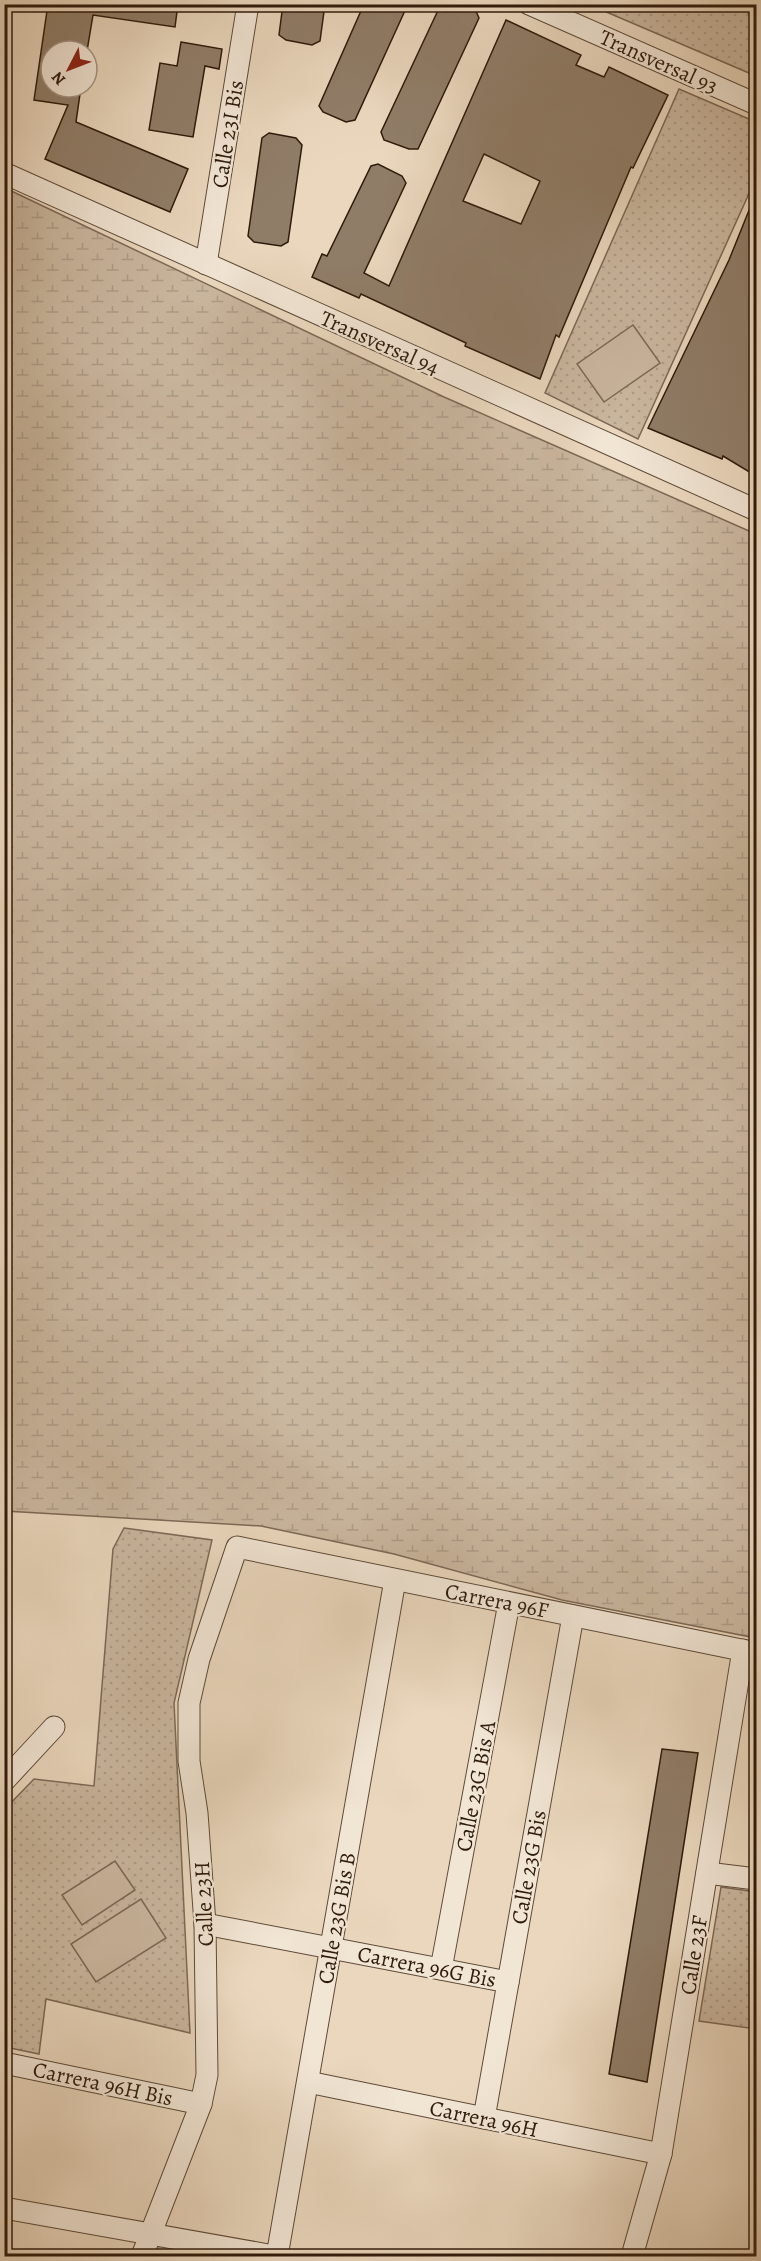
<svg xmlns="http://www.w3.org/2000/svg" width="761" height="2261" viewBox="0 0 761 2261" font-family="Alegreya,serif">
<defs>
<pattern id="wetland-marsh" width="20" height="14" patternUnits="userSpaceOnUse" patternTransform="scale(1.5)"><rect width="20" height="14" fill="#cab79f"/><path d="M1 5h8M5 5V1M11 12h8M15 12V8" fill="none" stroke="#ae9d88"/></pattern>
<pattern id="park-dots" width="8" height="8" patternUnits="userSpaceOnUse" patternTransform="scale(1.5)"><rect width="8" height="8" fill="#cab79f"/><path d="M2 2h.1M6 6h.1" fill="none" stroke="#ae9d88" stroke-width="1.8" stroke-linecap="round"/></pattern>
</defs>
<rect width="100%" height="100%" fill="#ead7bd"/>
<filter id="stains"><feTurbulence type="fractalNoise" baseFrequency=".00333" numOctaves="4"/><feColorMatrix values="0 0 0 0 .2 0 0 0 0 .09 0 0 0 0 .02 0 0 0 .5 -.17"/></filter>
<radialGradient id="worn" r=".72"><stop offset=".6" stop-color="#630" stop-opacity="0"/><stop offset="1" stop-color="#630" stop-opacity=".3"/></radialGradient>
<!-- wetland -->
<path fill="url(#wetland-marsh)" stroke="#7c6956" stroke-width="1.5" d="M5 188 444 397 756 534V1638L562 1600 394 1554 261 1526 5 1511Z"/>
<!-- park -->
<g fill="url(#park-dots)" stroke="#7c6956" stroke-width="1.5">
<path d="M590 5H745L756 33V76Z"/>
<path d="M679 89 756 122V178L638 439 545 393Z"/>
<path d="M124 1528 212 1540 174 1703 190 2033 46 1999 39 2054 5 2047 4 1810 34 1779 94 1786 113 1549Z"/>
<path d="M721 1887 756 1892V2029L699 2021Z"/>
<path d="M155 2244 222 2256H151Z"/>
</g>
<!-- garden -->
<g fill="#cab79f" stroke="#7c6956" stroke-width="1.5">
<path d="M633 325 660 363 604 402 577 364Z"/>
<path d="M115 1861 135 1890 82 1925 62 1895Z"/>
<path d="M141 1899 166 1938 96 1982 71 1944Z"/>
</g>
<!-- building -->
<g fill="#907d68" stroke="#2f1b0c" stroke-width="1.5" fill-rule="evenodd">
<path d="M48 4H178L175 27 93 15 87 51H51V87H81L76 122 188 169 170 212 45 159 68 105 34 100Z"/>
<path d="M283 4H325L320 41 312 45 286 40 279 35Z"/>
<path d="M364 4H408L355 120 346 122 323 112 319 106Z"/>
<path d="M441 4H464L475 9 479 18 418 149H409L384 140 381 132Z"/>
<path d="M506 20 581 55 576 65 604 77 609 67 668 95 633 168 631 167 559 337 556 335 540 379 465 346 466 343 361 294 359 298 312 277 322 254 327 256 371 166 378 164 402 176 406 183 364 273 389 286ZM484 154 540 181 521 224 463 201Z"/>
<path d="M181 42 222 49 219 69 205 66 193 137 149 130 160 63 177 66Z"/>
<path d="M269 133 296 138 302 145 288 242 281 246 254 242 248 236 262 138Z"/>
<path d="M756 193V476L723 456 722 459 648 428 729 260Z"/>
<path d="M662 1749 698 1753 647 2082 609 2074Z"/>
</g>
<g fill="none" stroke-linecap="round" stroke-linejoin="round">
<!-- minor casing -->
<g stroke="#5e4a38" stroke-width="23">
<g id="minor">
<path d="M529 4 756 104"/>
<path d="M4 173 756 510"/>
<path d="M206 264 248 4"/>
<path d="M4 1781 54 1727"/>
<path d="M707 1873 756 1879"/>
<path d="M205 1924 508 1982"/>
<path d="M441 1969 509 1603"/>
<path d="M4 2063 201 2104"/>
<path d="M308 2082 661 2154"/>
<path d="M484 2118 573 1616"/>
<path d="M4 2208 274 2256"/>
<path d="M142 2256 201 2104 207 2075 205 1924 197 1813 189 1761V1703L199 1659 237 1547 756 1653"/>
<path d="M277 2256 395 1580"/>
<path d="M632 2256 661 2154 743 1650"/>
</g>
</g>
<!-- minor -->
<use href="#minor" stroke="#f1e5d4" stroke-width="21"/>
</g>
<g text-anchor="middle" stroke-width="4.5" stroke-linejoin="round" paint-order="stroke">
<!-- street labels -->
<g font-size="22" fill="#2f1b0c" stroke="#f1e5d4">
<text transform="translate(659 61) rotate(24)" y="8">Transversal 93</text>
<text transform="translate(227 134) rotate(-81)" y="8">Calle 23I Bis</text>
<text transform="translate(380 342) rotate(24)" y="8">Transversal 94</text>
<text transform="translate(497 1600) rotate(11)" y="8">Carrera 96F</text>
<text transform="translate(475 1786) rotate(-79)" y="8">Calle 23G Bis A</text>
<text transform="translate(528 1867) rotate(-80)" y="8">Calle 23G Bis</text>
<text transform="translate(203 1904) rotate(-93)" y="8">Calle 23H</text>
<text transform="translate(336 1918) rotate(-80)" y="8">Calle 23G Bis B</text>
<text transform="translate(693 1955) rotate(-81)" y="8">Calle 23F</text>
<text transform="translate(427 1966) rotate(11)" y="8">Carrera 96G Bis</text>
<text transform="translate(103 2083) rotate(12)" y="8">Carrera 96H Bis</text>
<text transform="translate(484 2118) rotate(12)" y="8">Carrera 96H</text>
</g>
</g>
<!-- margin -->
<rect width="761" height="2261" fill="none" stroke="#ead7bd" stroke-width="24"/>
<rect x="6" y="6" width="749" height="2249" fill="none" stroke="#2f1b0c" stroke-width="3"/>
<rect x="12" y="12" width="737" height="2237" fill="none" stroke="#2f1b0c" stroke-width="1.5"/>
<!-- north arrow -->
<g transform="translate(69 69) rotate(228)"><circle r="28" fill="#f1e5d4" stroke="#a39484" stroke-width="1.5"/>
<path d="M0-4.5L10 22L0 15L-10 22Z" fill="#8f2418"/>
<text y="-9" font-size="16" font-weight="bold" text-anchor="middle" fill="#2f1b0c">N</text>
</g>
<rect width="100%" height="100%" filter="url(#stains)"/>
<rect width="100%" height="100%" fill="url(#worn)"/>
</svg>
